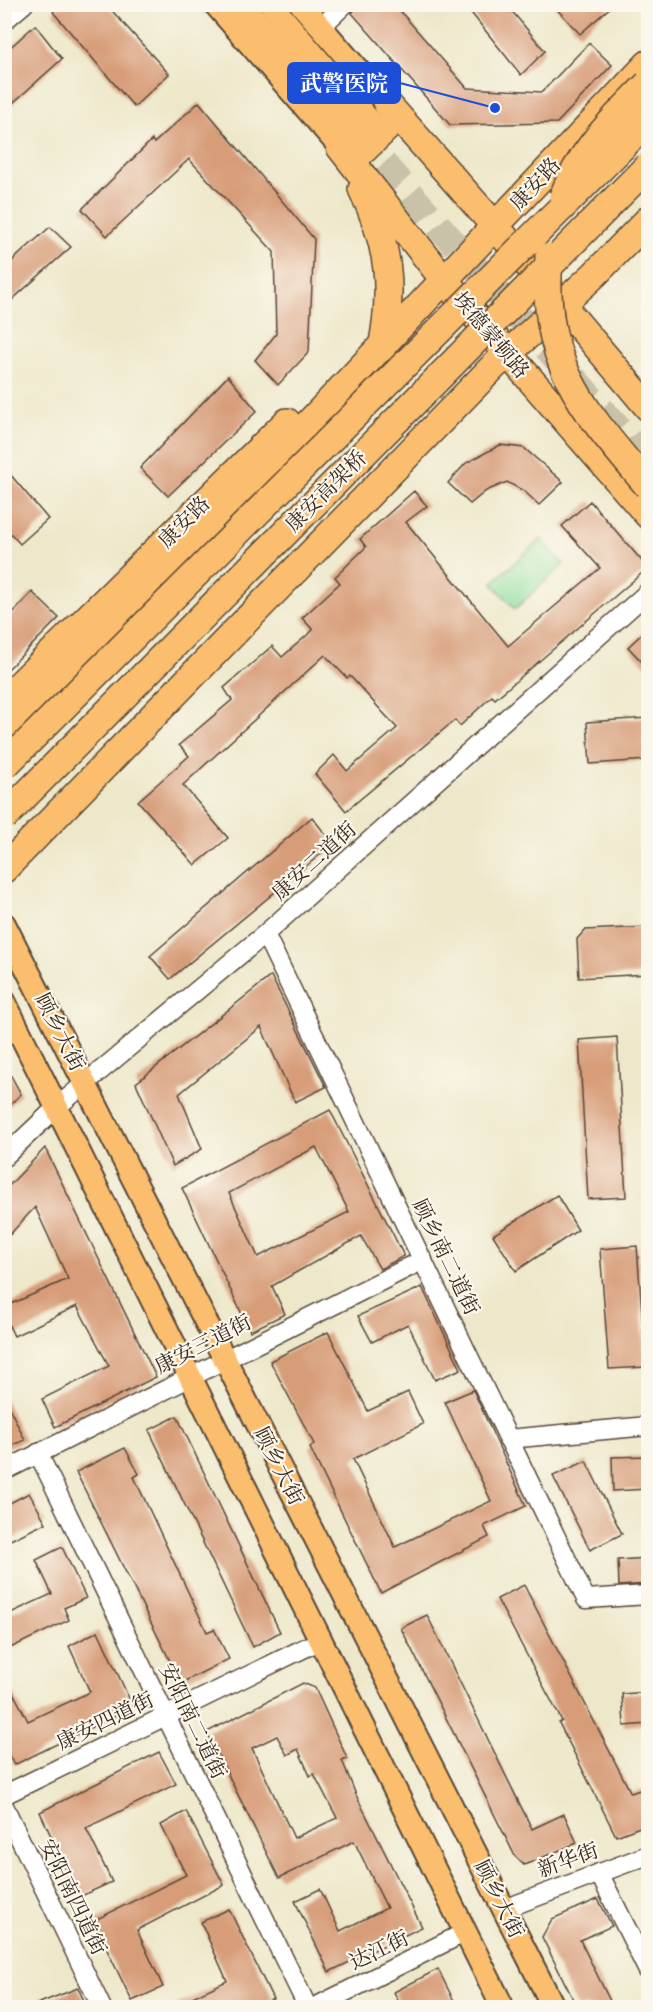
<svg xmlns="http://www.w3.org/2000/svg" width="653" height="2012" viewBox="0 0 653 2012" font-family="'Gentium Book Plus','Noto Serif SC',serif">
<rect width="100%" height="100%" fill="#fbf7ec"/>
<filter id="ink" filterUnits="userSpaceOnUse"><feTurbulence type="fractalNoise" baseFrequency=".0167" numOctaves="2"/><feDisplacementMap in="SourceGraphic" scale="12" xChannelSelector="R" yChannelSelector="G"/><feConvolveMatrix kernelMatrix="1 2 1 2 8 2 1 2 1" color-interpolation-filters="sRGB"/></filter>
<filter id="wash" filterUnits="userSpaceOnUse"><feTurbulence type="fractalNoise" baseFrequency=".008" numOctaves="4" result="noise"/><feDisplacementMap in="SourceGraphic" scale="24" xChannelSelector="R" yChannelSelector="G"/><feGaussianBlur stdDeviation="1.35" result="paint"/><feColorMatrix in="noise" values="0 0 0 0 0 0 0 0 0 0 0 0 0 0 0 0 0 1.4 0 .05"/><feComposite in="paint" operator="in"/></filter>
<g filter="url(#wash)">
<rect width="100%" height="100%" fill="#eee8cb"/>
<!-- green -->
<path fill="#8edf9e" stroke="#64845e" stroke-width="1.5" d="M541 539 564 564 515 609 492 583Z"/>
<g id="blocks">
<!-- building -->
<g fill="#d79c78" fill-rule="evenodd">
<path d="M61 4H106L169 74 134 107 53 12Z"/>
<path d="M360 4H394L467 88 542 92 589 43 612 65 557 123 450 125 352 13Z"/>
<path d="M464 4H506L545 51 521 75Z"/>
<path d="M552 4H614L580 34Z"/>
<path d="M35 25 62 59 4 111V53Z"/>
<path d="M199 102 314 239 309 352 278 385 255 360 276 334 274 252 189 159 107 236 82 209 152 140 154 143Z"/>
<path d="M50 227 71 247 4 307V268Z"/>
<path d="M228 376 257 411 168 496 140 468Z"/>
<path d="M500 445 524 448 563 482 539 505 524 491 507 482 486 491 470 504 448 483 466 463Z"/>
<path d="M4 467 48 519 20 544 4 526Z"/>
<path d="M414 491 427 506 406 522 508 646 600 568 562 526 590 501 648 568 495 699 492 696 460 726 455 720 346 811 315 774 334 755 347 771 397 728 350 676 347 678 325 655 183 785 228 838 195 865 138 801 189 756 179 745 232 700 224 688 272 646 282 657 313 630 302 618 340 583 335 577 366 547 360 539Z"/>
<path d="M32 592 59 618 4 673V623Z"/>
<path d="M648 628V668L628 647Z"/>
<path d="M648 718V760L590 764 587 722Z"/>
<path d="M312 817 333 844 170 979 150 956Z"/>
<path d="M648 927V974L579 978 577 939 585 930Z"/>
<path d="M271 976 326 1087 295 1102 261 1027 179 1094 202 1149 173 1166 136 1083Z"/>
<path d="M617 1037 626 1197 588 1199 579 1040Z"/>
<path d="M4 1063 21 1094 4 1111Z"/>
<path d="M330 1110 404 1256 380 1269 361 1236 272 1286 285 1314 250 1331 182 1188ZM316 1147 349 1212 258 1257 229 1193Z"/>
<path d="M45 1148 156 1377 55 1427 42 1399 109 1366 77 1306 14 1336 4 1315V1307L68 1279 35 1207 4 1241V1191Z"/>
<path d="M557 1195 578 1230 516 1271 493 1235Z"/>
<path d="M637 1246 646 1367 609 1369 600 1249Z"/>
<path d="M422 1287 461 1369 435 1380 408 1324 372 1342 358 1316Z"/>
<path d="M328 1332 368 1411 408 1392 423 1424 353 1459 395 1547 491 1501 445 1402 473 1390 526 1506 484 1526 489 1537 381 1593 310 1448 314 1444 270 1361Z"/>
<path d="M4 1397 25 1440 4 1449Z"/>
<path d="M177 1416 280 1632 253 1647 149 1430Z"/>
<path d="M125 1448 139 1474 134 1477 207 1632 214 1629 229 1659 181 1683 76 1472Z"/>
<path d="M648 1456V1489L613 1491 612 1457Z"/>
<path d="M586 1461 622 1534 590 1550 553 1476Z"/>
<path d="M29 1493 46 1523 4 1543V1506Z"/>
<path d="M62 1547 86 1598 64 1608 69 1620 4 1651V1616L52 1594 36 1560Z"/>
<path d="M648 1558V1584L619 1586 618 1560Z"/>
<path d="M524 1585 631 1793 648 1787V1824L616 1836 559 1723 562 1721 497 1599Z"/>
<path d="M427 1615 532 1829 564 1814 577 1843 524 1865 515 1856 401 1628Z"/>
<path d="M98 1631 133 1707 14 1765 4 1746V1675L28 1721 90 1692 69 1646Z"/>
<path d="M303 1683 315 1688 347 1758 342 1760 356 1795 422 1927 329 1972 295 1901 320 1889 340 1931 387 1908 354 1841 279 1878 207 1732ZM277 1736 287 1755 298 1749 310 1776 314 1774 337 1818 294 1838 252 1748Z"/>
<path d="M648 1692V1724L624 1726 622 1694Z"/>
<path d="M159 1752 176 1784 86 1828 112 1882 79 1897 40 1812Z"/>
<path d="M186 1811 224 1885 137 1930 163 1987 132 2001 93 1921 186 1875 161 1825Z"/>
<path d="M598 1899 612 1926 580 1940 613 2007H577L542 1937 552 1919Z"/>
<path d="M229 1909 273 1999 256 2007H171L227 1981 201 1922Z"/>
<path d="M438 1969 457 2007H401L394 1992Z"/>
<path d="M78 1988 87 2007H29Z"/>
</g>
</g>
</g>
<g filter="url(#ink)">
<use href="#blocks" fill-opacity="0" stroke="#564638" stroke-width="1.5"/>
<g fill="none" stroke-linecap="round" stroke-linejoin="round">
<!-- highway-tunnel -->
<path stroke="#cac2a8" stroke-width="27" stroke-dasharray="27 14" stroke-linecap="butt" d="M356 133 648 462"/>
<!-- minor casing -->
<g stroke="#564638" stroke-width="21">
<g id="minor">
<path d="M4 21 24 4"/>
<path d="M321 27 345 4"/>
<path d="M265 934 586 1599 648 1595"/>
<path d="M4 1157 58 1106 265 934 648 592"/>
<path d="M508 1439 648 1426"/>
<path d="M38 1453 308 2008"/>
<path d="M4 1471 423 1260"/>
<path d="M4 1795 321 1640"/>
<path d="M4 1806 102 2008"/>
<path d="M599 1873 648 1971"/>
<path d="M504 1909 648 1855"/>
<path d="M313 2008 466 1932"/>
</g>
</g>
<!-- major casing -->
<g stroke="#564638" stroke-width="26">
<g id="major">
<path d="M215 4 340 147"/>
<path d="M242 4 356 133"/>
<path d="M271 4 370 121"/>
<path d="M301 4 388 105"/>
<path d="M4 924 554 2008"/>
<path d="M4 1001 503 2008"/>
</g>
</g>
<!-- highway casing -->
<g stroke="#564638" stroke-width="30">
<g id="highway">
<path d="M388 105 495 226 648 407"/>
<path d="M340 147 445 281 648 515"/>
<path d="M352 161 398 117"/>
<path d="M362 189C389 244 394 288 382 348"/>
<path d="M4 700 287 422"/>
<path d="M4 736 257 478 648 64"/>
<path d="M4 869 493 367 594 275 648 220"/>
</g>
</g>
<!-- minor -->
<use href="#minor" stroke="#fff" stroke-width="18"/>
<!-- major -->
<use href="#major" stroke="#fbbe6e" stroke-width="22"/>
<!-- highway -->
<use href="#highway" stroke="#fbbe6e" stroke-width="27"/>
<!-- highway-bridge casing -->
<g stroke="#564638" stroke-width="30" stroke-linecap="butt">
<g id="highway-bridge">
<path d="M563 197C579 151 615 118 648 84"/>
<path d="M549 257C540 364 584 410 648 486"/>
<path d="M4 766 648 121"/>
<path d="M4 817 648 166"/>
</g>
</g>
<!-- highway-bridge -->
<use href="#highway-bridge" stroke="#fbbe6e" stroke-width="27"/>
</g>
</g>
<g text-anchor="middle" stroke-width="4.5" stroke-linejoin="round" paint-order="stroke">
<!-- street labels -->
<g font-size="21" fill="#3b2a1e" stroke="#fbf7ec">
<text transform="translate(535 184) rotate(-47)" y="7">康安路</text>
<text transform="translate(491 335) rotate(50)" y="7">埃德蒙顿路</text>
<text transform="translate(326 491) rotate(-45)" y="7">康安高架桥</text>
<text transform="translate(184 522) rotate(-45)" y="7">康安路</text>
<text transform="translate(314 861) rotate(-42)" y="7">康安二道街</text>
<text transform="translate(60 1032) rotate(63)" y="7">顾乡大街</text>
<text transform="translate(446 1257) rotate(64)" y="7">顾乡南二道街</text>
<text transform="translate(203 1344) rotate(-27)" y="7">康安三道街</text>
<text transform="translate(279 1466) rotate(63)" y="7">顾乡大街</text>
<text transform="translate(105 1721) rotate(-26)" y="7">康安四道街</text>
<text transform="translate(193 1721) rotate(64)" y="7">安阳南二道街</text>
<text transform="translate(568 1860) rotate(-20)" y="7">新华街</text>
<text transform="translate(73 1897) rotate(64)" y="7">安阳南四道街</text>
<text transform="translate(499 1899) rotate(63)" y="7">顾乡大街</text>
<text transform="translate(379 1950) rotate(-26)" y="7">达江街</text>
</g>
</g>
<!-- callouts -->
<path fill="none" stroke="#1d4ed8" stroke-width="2" d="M495 108L400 83"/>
<circle fill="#1d4ed8" stroke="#fbf7ec" stroke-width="2" cx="495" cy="108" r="6"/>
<rect fill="#1d4ed8" stroke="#1d4ed8" stroke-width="2" x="288" y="63" width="112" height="40" rx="6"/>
<g font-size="22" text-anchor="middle" font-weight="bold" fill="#fff">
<text x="344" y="91">武警医院</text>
</g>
<!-- margin -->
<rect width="653" height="2012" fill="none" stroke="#fbf7ec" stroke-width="24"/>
</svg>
